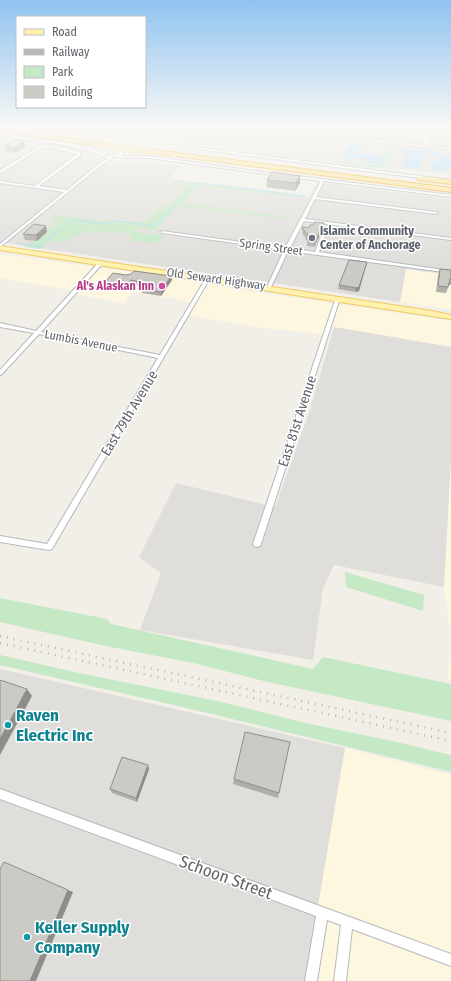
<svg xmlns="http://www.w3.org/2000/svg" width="451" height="981" viewBox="0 0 451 981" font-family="'Fira Sans Condensed',sans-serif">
<rect width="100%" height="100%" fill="#f1efe8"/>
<!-- commercial -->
<g fill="#fef7e0">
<path d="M61 127H141L133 131 114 133Z"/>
<path d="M0 254 173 278 213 284 224 287 451 321V347L334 327 322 334 264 328 191 316 189 303 183 300 132 292 124 303 79 295 71 290 0 278Z"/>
<path d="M406 269 451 275V310L400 302Z"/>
<path d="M451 458V680L448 679 451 637 444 587Z"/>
<path d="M345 748 451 775V981H304Z"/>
</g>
<!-- industrial -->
<g fill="#e0deda">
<path d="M152 127H226L247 129 249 127H451V175L296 158 201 145 148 129Z"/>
<path d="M0 136 59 144 78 148 93 154 97 157 98 162 181 165 168 180 309 197 317 182 451 199V275L406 269 400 302 0 242Z"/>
<path d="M334 327 451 347V458L444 587 334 565 323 588 313 660 140 630 161 573 139 557 176 483 275 507 309 413Z"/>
<path d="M0 669 345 748 305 981H0Z"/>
</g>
<!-- green -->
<g fill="#c5e8c5">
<path d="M385 146 401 147 392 164 386 169 334 163 335 160 378 165 382 161 383 154 387 150Z"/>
<path d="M170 179 299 195V197L198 186 183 203 292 218H277L181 206 175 209 155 231 138 228 134 231 165 236 156 243 133 241 128 233C105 233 85 227 66 242 54 240 49 241 41 249L24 247 31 243 55 224 56 222 49 220 56 216 95 220 146 222 159 208 171 204 186 183 169 180Z"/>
<path d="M345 572 424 595 423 611 346 587Z"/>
<path d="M0 598 107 619 111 624 313 669 323 657 451 684V721L268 682 193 663 101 645 0 622Z"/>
<path d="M0 655 79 673 222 702 301 722 392 741 451 755V772L191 709 0 665Z"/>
</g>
<!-- water -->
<g fill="#aadaff">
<path d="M349 143 364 145V150H358L357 153C364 156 372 154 380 155V161L378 163H368L365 159 359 158 342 159Z"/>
<path d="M405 149 437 151 450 156V170L439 171 431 168V163L439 158 436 156H424L420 168H408L401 166V162L406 159 403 155 402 150Z"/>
</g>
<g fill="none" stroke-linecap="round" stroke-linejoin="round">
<!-- stream -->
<g stroke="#aadaff" stroke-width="1">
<path d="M394 140 398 127"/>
<path d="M357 166H382L392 145"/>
<path d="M18 244 40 246 71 220 106 224 116 221 154 226 195 186 202 183 306 196"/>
</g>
<!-- minor casing -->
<g stroke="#b5b8bc" stroke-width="2">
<g id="minor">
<path d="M45 127H50L108 134 135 131 142 133 147 127H149L145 131V134L155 139 177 142 203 148 451 180V182L203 150 177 144 154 141 145 137 131 143 123 149V155L121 156H149L282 175 280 176 149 158 112 157V159L103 164 0 247V244L64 192 0 183V181L35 186 77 154 48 147 41 148 1 173H0V170L40 146 48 145 80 152V156L39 186 67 190 101 162 109 158C103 158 96 152 89 150 60 143 30 140 0 136V134L64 142 98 150 102 153 122 144V146L105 153 104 154 107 156 119 154 120 148 129 141 142 136V134L135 133 108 136Z"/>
<path d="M233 127H239L424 145 426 127H429L427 146 451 148V150Z"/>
<path d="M289 175 451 195V197L324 181 316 197 436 212 438 213 436 214 315 199 305 219 451 238V240L304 221 290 248 315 252 323 231 325 230 327 231 319 252 451 271V273L288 251 271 287 269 288 267 287 284 250 162 233 160 232 162 231 285 248 321 181 290 177Z"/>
<path d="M100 261 104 262 41 332 160 355 206 278 208 277 210 278 52 549 49 550 0 542V536L47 544 158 358 39 334 2 374 0 375V370L34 333 0 327V323L36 331Z"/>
<path d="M336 297 340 298 261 544 260 546 257 547 254 546 253 544Z"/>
<path d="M0 789 451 954V966L352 929 346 981H334L341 925 327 920 317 981H305L316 916 0 799Z"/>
</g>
</g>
<!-- major casing -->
<g stroke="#f2c960" stroke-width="2">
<path id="major" d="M0 246 432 311 451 315V319L0 250Z"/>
</g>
<!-- highway casing -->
<g stroke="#f9ab00" stroke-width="2">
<g id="highway">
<path d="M32 127H44L85 132 83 133Z"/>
<path d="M0 129 105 143 108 145 105 147 0 131Z"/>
<path d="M146 149 451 188V192L144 152 143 151Z"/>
<path d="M420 177 451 180V184L418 180 417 179Z"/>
</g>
</g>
<!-- minor -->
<use href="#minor" fill="#fff" fill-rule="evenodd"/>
<!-- major -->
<use href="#major" fill="#fff2af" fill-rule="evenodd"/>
<!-- highway -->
<use href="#highway" fill="#fde293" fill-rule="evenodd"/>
<!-- rail -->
<g stroke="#b6b7b8" stroke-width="2.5" stroke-dasharray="1 6" stroke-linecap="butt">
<path d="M0 636 451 733"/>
<path d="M0 643 451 741"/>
</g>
<!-- highway-bridge casing -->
<g stroke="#f9ab00" stroke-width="6" stroke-linecap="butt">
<path id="highway-bridge" d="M105 145 146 151"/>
</g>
<!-- highway-bridge -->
<use href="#highway-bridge" stroke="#fde293" stroke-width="5.5"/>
</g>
<!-- wall -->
<g fill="#afaea9">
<path d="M24 141 25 147 15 153 6 152 5 146Z"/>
<path d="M300 176V183L295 191 266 187 267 180Z"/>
<path d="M46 226 47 232 37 241 25 240 23 234Z"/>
<path d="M302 227 323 229 314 247 307 246V241L302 233Z"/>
<path d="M367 262 359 291 355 292 338 289 339 285Z"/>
<path d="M440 269 451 270V285H449L446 293 436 292 438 276Z"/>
<path d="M126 275 171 276 172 280 161 296 142 293 141 289 143 287 131 285 126 291 107 288 105 282Z"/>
<path d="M148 765 149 769 137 802 112 793 110 789Z"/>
<path d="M234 779 279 793 278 798 233 784Z"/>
</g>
<!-- shaded-wall -->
<g fill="#8f8d8a">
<path d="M24 141 25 147 15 153 14 148Z"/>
<path d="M300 176V183L295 191 296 183Z"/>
<path d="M324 223 323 229 314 247 315 241Z"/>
<path d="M46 226 47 232 37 241 36 235Z"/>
<path d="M367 262 359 291 355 292 356 288Z"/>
<path d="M171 276 172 280 161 296V292Z"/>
<path d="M131 280V285L126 291V287Z"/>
<path d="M27 689 32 696 0 755V739Z"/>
<path d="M148 765 149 769 137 802 136 798Z"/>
<path d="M68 890 73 892 36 981H30Z"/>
</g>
<!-- building -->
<g fill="#cccac5" stroke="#8f8d8a">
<path d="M15 140 24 141 14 148 5 146Z"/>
<path d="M272 172 300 176 296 183 267 180Z"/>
<path d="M315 222 324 223 315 241 307 240 308 235 302 227 309 228 310 225H313Z"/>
<path d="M34 224 46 226 36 235 23 234Z"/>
<path d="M349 260 367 262 359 287 356 288 339 285Z"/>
<path d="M440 269 451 270V279H450L448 287 438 286Z"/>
<path d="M134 271 171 276 161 292 141 289 145 283 131 280 126 287 106 283 107 282H105L113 273 126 275 131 274Z"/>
<path d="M0 680 27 689 0 739Z"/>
<path d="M245 732 290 742 279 793 234 779Z"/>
<path d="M122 757 148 765 136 798 110 789Z"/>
<path d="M4 862 68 890 30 981H0V869Z"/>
</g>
<!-- sky -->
<linearGradient id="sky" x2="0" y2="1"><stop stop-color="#8fc3f1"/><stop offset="0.48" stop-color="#f9f8f5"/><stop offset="1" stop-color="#f9f8f5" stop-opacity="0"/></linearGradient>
<rect width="451" height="264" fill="url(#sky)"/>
<!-- markers -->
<circle fill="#6b7280" stroke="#fff" stroke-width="1.5" cx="312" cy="238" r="4"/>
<circle fill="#d1479c" stroke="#fff" stroke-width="1.5" cx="162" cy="286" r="4"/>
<g fill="#0f9aa8" stroke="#fff" stroke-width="1.5">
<circle cx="8" cy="725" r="4"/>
<circle cx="27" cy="937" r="4"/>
</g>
<g text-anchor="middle" stroke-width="3" stroke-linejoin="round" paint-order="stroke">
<!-- far-worship labels -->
<g font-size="12" font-weight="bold" fill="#5b616d" stroke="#fff" text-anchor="start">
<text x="320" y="235">Islamic Community<tspan x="320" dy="14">Center of Anchorage</tspan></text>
</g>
<!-- far-street labels -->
<g font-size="12" fill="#5f6368" stroke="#fff">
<text transform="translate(271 247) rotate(8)" y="4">Spring Street</text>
<text transform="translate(216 279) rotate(8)" y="4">Old Seward Highway</text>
<text transform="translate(81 341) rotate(11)" y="4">Lumbis Avenue</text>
</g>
<!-- far-hotel labels -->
<g font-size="12" font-weight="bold" fill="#b23c85" stroke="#fff" text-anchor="end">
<text x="154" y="290">Al's Alaskan Inn</text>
</g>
<!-- street labels -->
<g font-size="14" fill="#5f6368" stroke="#fff">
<text transform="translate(129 413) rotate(-59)" y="5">East 79th Avenue</text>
<text transform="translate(297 421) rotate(-72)" y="5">East 81st Avenue</text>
</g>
<!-- near-culture labels -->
<g font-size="17" font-weight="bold" fill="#0d838f" stroke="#fff" text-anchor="start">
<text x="16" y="721">Raven<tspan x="16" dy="20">Electric Inc</tspan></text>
<text x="35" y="933">Keller Supply<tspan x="35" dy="20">Company</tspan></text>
</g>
<!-- near-street labels -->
<g font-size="17" fill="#5f6368" stroke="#fff">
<text transform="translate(226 877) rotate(20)" y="6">Schoon Street</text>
</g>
</g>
<!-- legend -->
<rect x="16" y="16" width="130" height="92" fill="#ffffff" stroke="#bfc1c3"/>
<rect x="24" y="29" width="20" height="6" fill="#fff2af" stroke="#bfc1c3"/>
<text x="52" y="36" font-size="12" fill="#5f6368">Road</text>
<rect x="24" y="49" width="20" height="6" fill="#b6b7b8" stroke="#bfc1c3"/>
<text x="52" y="56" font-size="12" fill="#5f6368">Railway</text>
<rect x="24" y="66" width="20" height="12" fill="#c5e8c5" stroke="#bfc1c3"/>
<text x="52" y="76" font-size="12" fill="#5f6368">Park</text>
<rect x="24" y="86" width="20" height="12" fill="#cccac5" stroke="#bfc1c3"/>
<text x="52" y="96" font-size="12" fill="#5f6368">Building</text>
</svg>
